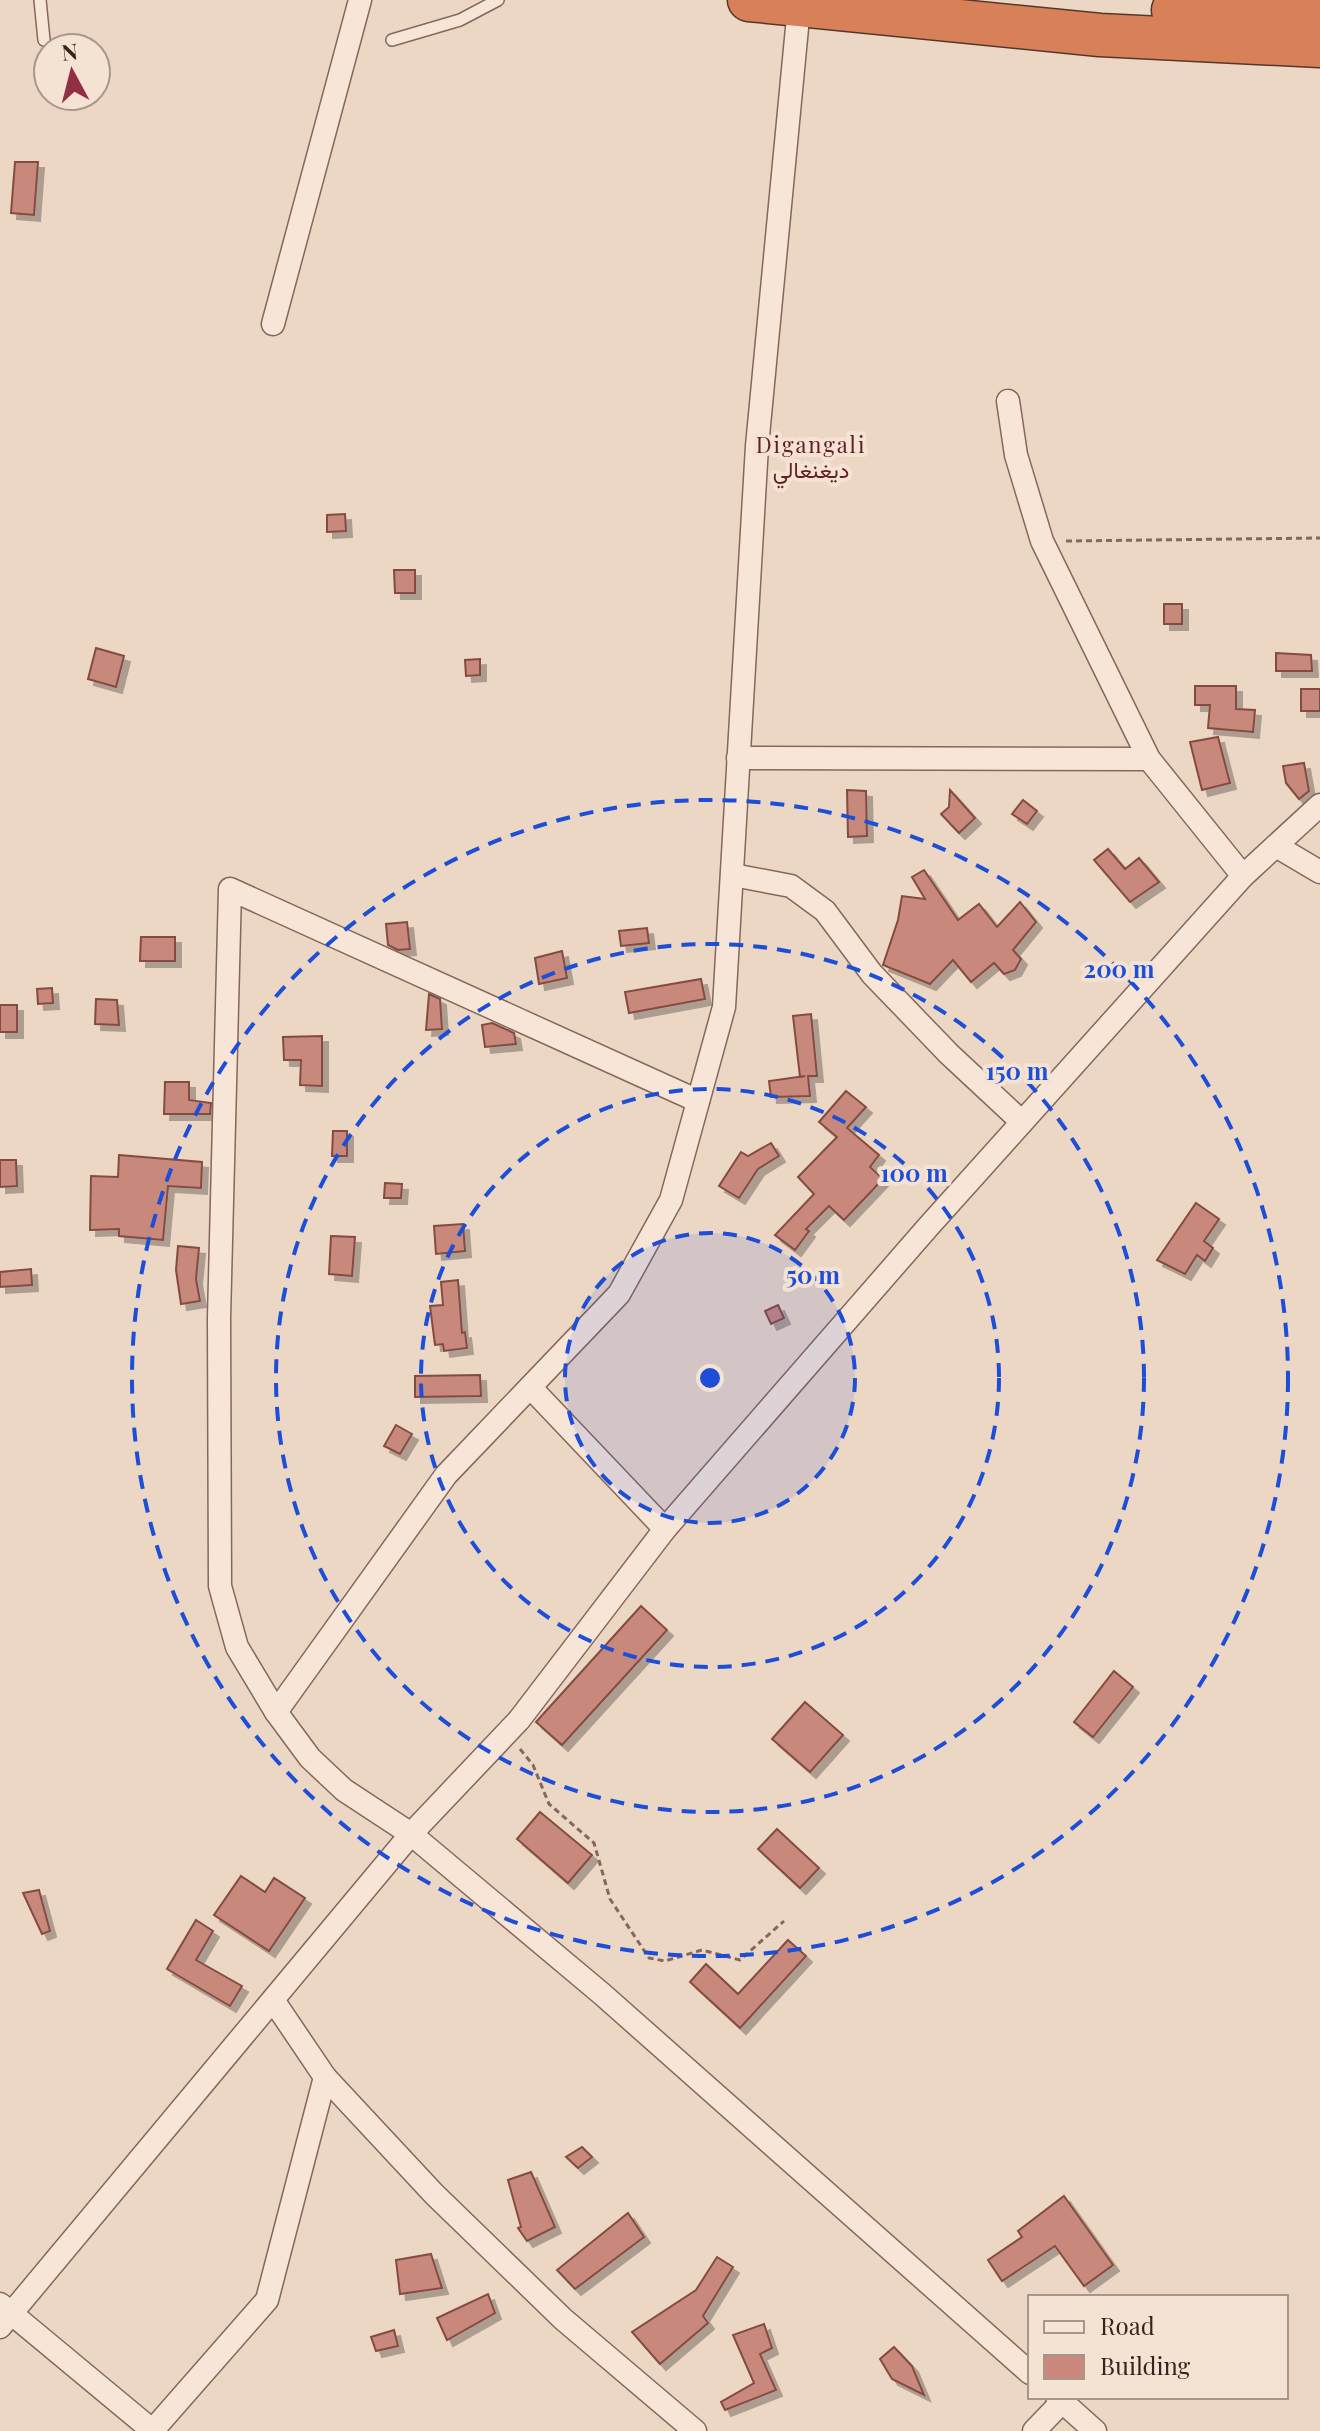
<svg xmlns="http://www.w3.org/2000/svg" width="1320" height="2431" viewBox="0 0 1320 2431" font-family="'Playfair Display',Vazirmatn,serif">
<defs>
<filter id="shadow"><feDropShadow dx="6" dy="6" stdDeviation="0" flood-color="#0004"/></filter>
</defs>
<rect width="100%" height="100%" fill="#ecd6c4"/>
<!-- building -->
<g fill="#c9887b" stroke="#844c42" stroke-width="2" filter="url(#shadow)">
<path d="M15 162H38L34 215 11 213Z"/>
<path d="M345 514 346 531 327 532V515Z"/>
<path d="M394 570H415V593H395Z"/>
<rect x="1164" y="604" width="18" height="20"/>
<path d="M96 648 124 656 116 687 88 679Z"/>
<path d="M1276 653 1311 655 1312 671H1276Z"/>
<path d="M480 659V675L466 676 465 660Z"/>
<path d="M1195 686H1236V709L1255 710 1253 732 1208 728 1210 705H1195Z"/>
<rect x="1301" y="689" width="19" height="22"/>
<path d="M1218 737 1230 783 1202 790 1190 742Z"/>
<path d="M1304 763 1309 791 1299 799 1286 783 1283 766Z"/>
<path d="M847 790 866 791 867 836 848 837Z"/>
<path d="M950 790 975 818 959 833 941 814 949 807Z"/>
<path d="M1023 800 1037 811 1027 824 1012 814Z"/>
<path d="M1108 849 1125 869 1139 858 1159 882 1130 902 1094 860Z"/>
<path d="M924 870 958 920 979 904 997 927 1020 902 1036 922 1013 950 1021 959 1015 970 1004 974 994 963 971 982 953 960 930 984 883 965 898 920 902 896 925 899 912 877Z"/>
<path d="M407 922 410 949 398 950 388 945 386 924Z"/>
<path d="M647 928 649 943 621 946 619 931Z"/>
<path d="M141 937H175V961H140Z"/>
<path d="M562 951 567 978 539 984 535 958Z"/>
<path d="M701 979 705 999 629 1013 625 992Z"/>
<path d="M52 988 53 1003 38 1004 37 989Z"/>
<path d="M429 994 440 999 442 1029 426 1030Z"/>
<path d="M96 999 117 1000 119 1025 95 1024Z"/>
<rect x="0" y="1005" width="17" height="27"/>
<path d="M811 1014 817 1076H808L810 1096 771 1097 769 1081 805 1076 800 1077 793 1016Z"/>
<path d="M492 1023 514 1033 516 1044 485 1047 482 1025Z"/>
<path d="M322 1036V1086L300 1085 301 1060H284L283 1037Z"/>
<path d="M165 1082H189V1100L211 1103 210 1114H164Z"/>
<path d="M846 1091 866 1107 847 1128 879 1155 870 1167 883 1179 844 1220 829 1206 806 1229 809 1231 795 1250 775 1235 814 1194 798 1177 837 1137 819 1122Z"/>
<path d="M333 1131H347V1156H332Z"/>
<path d="M771 1143 779 1156 758 1169 739 1198 719 1186 741 1152 748 1156Z"/>
<path d="M119 1155 202 1162 201 1188 168 1186 163 1240 119 1236V1229L90 1230 91 1176 118 1177Z"/>
<path d="M0 1160H16L17 1186 0 1187Z"/>
<path d="M385 1183 402 1184 401 1198H384Z"/>
<path d="M1196 1203 1219 1219 1204 1241 1213 1248 1205 1261 1197 1255 1185 1274 1157 1260Z"/>
<path d="M463 1224 465 1251 436 1254 434 1226Z"/>
<path d="M331 1236 355 1237 352 1276 329 1274Z"/>
<path d="M178 1246 199 1248 196 1279 200 1301 181 1304 176 1270Z"/>
<path d="M31 1269 32 1285 0 1287V1272Z"/>
<path d="M458 1280 462 1333 465 1332 467 1348 444 1351 443 1344 435 1345 430 1306 443 1305 441 1282Z"/>
<path d="M778 1305 784 1318 771 1324 765 1311Z"/>
<path d="M480 1375 481 1396 415 1397V1376Z"/>
<path d="M396 1425 412 1434 400 1454 384 1446Z"/>
<path d="M641 1606 667 1630 562 1745 536 1722Z"/>
<path d="M1114 1671 1133 1687 1093 1737 1074 1722Z"/>
<path d="M805 1702 843 1735 810 1772 772 1739Z"/>
<path d="M540 1812 592 1855 568 1883 517 1839Z"/>
<path d="M777 1829 819 1868 800 1888 758 1849Z"/>
<path d="M241 1876 265 1892 274 1878 305 1898 269 1951 214 1915Z"/>
<path d="M39 1890 50 1931 42 1934 23 1893Z"/>
<path d="M196 1920 213 1931 196 1960 242 1986 230 2006 167 1969Z"/>
<path d="M788 1940 806 1956 740 2028 690 1982 706 1964 738 1994Z"/>
<path d="M582 2147 592 2157 578 2168 566 2157Z"/>
<path d="M531 2172 555 2227 527 2241 518 2228 521 2227 508 2180Z"/>
<path d="M1064 2196 1113 2265 1084 2286 1055 2246 1002 2281 988 2260 1022 2237 1018 2231Z"/>
<path d="M628 2213 644 2237 575 2289 557 2270Z"/>
<path d="M431 2254 442 2288 400 2294 396 2260Z"/>
<path d="M717 2257 733 2267 703 2316 708 2323 660 2364 632 2332 696 2290Z"/>
<path d="M488 2294 495 2313 447 2340 437 2318Z"/>
<path d="M764 2324 772 2348 760 2354 776 2390 725 2410 721 2402 754 2383 733 2335Z"/>
<path d="M394 2330 398 2346 376 2351 371 2337Z"/>
<path d="M894 2347 912 2366 924 2395 892 2379 880 2359Z"/>
</g>
<g fill="none" stroke-linecap="round" stroke-linejoin="round">
<!-- lane casing -->
<g stroke="#86675b" stroke-width="14">
<g id="lane">
<path d="M40 0 44 40"/>
<path d="M392 40 460 20 498 0"/>
</g>
</g>
<!-- street casing -->
<g stroke="#86675b" stroke-width="25">
<g id="street">
<path d="M273 324 360 0"/>
<path d="M1008 401 1016 455 1042 541 1149 759 1243 876"/>
<path d="M738 758 1149 759"/>
<path d="M1276 846 1320 872"/>
<path d="M733 875 791 886 825 911 872 974 949 1054 1022 1122"/>
<path d="M698 1101 230 889 219 1318 220 1586 237 1647 276 1712 310 1758 344 1790 411 1834 602 1994 1030 2373"/>
<path d="M532 1389 665 1529"/>
<path d="M276 1712 446 1475 619 1294 671 1200 724 1007 757 446 799 7"/>
<path d="M325 2077 434 2194 563 2319 695 2431"/>
<path d="M0 2304 153 2431"/>
<path d="M0 2327 411 1834 519 1720 665 1529 928 1227 1243 876 1320 805"/>
<path d="M1057 2397 1095 2431"/>
<path d="M153 2430 267 2300 325 2077 273 2000"/>
<path d="M1034 2431 1062 2402"/>
</g>
</g>
<!-- highway casing -->
<g stroke="#54372f" stroke-width="45">
<g id="highway">
<path d="M749 0 1100 35 1320 46"/>
<path d="M1173 10 1320 15"/>
</g>
</g>
<!-- path -->
<g stroke="#86675b" stroke-width="3" stroke-dasharray="6 4" stroke-linecap="butt">
<path d="M1066 541 1320 538"/>
<path d="M520 1749 533 1765 549 1804 594 1843 610 1899 649 1958 665 1961 702 1950 740 1960 784 1921"/>
</g>
<!-- lane -->
<use href="#lane" stroke="#f7e6d7" stroke-width="11"/>
<!-- street -->
<use href="#street" stroke="#f7e6d7" stroke-width="22"/>
<!-- highway -->
<use href="#highway" stroke="#d88058" stroke-width="42"/>
</g>
<!-- distance rings -->
<circle cx="710" cy="1378" r="145" fill="#1d4ed8" fill-opacity=".12"/>
<g fill="none" stroke="#1d4ed8" stroke-width="4" stroke-dasharray="14 10">
<circle cx="710" cy="1378" r="145"/>
<circle cx="710" cy="1378" r="289"/>
<circle cx="710" cy="1378" r="434"/>
<circle cx="710" cy="1378" r="578"/>
</g>
<g text-anchor="middle" stroke-width="8" stroke-linejoin="round" paint-order="stroke">
<!-- neighbourhood labels -->
<g font-size="22" letter-spacing="2" fill="#612022" stroke="#f4e2d3">
<text x="811" y="453">Digangali<tspan x="811" dy="25">ديغنغالي</tspan></text>
</g>
</g>
<circle cx="710" cy="1378" r="12" fill="#1d4ed8" stroke="#f4e2d3" stroke-width="4"/>
<g font-size="24" text-anchor="middle" font-weight="bold" fill="#1d4ed8" stroke="#f4e2d3" stroke-width="8" stroke-linejoin="round" paint-order="stroke">
<text x="1119" y="978">200 m</text>
<text x="1017" y="1080">150 m</text>
<text x="914" y="1182">100 m</text>
<text x="813" y="1284">50 m</text>
</g>
<!-- legend -->
<rect x="1028" y="2295" width="260" height="104" fill="#f4e2d3" stroke="#a8968b" stroke-width="2"/>
<rect x="1044" y="2321" width="40" height="12" fill="#f7e6d7" stroke="#a8968b" stroke-width="2"/>
<text x="1100" y="2335" font-size="24" fill="#37241f">Road</text>
<rect x="1044" y="2355" width="40" height="24" fill="#c9887b" stroke="#a8968b" stroke-width="2"/>
<text x="1100" y="2375" font-size="24" fill="#37241f">Building</text>
<!-- north arrow -->
<g transform="translate(72 72) rotate(353)"><circle r="38" fill="#f4e2d3" stroke="#a8968b" stroke-width="2"/>
<path d="M0-6L14 30L0 20L-14 30Z" fill="#932e47"/>
<text y="-12" font-size="22" font-weight="bold" text-anchor="middle" fill="#37241f">N</text>
</g>
</svg>
